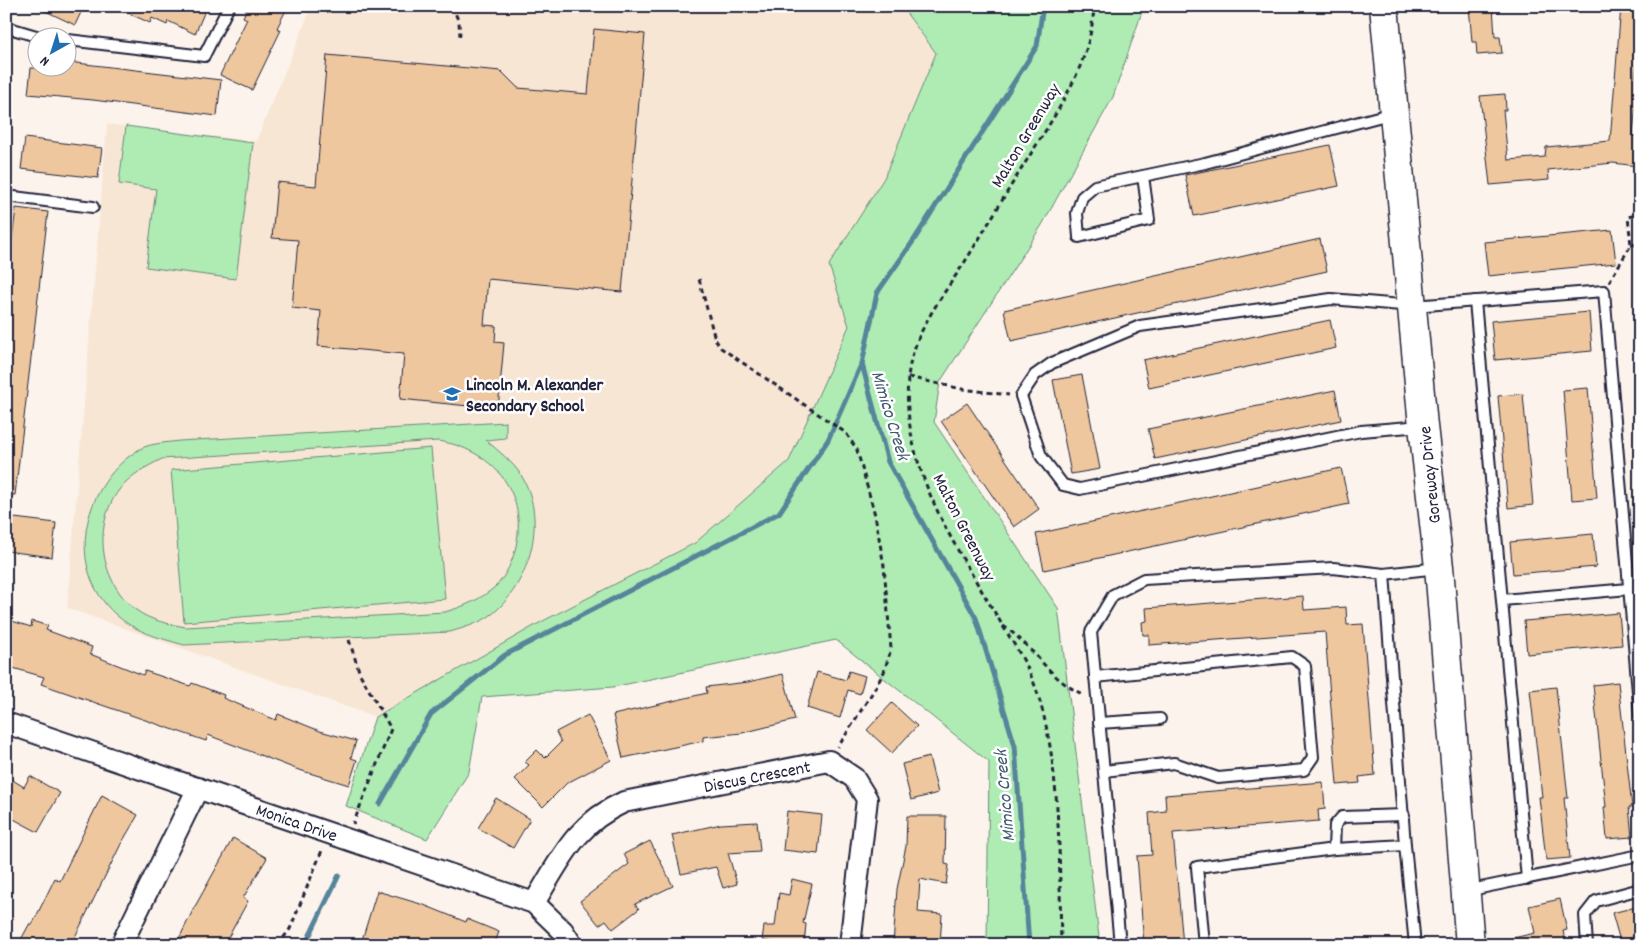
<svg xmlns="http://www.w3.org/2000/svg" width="1646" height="951" viewBox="0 0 1646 951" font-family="Dekko,sans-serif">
<rect width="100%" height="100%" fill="#fcf4ec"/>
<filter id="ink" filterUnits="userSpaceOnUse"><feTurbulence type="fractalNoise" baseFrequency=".02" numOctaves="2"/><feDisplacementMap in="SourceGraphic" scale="10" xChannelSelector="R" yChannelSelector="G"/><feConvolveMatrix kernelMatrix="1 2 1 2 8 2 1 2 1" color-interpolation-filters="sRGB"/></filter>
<g filter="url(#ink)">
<!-- built -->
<path fill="#f8e6d5" d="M312 6H901L936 53 884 178 830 265 849 326 789 461 695 543 541 622 375 717 67 608 107 124 256 141Z"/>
<!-- green -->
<g fill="#afecb3" stroke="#688777" fill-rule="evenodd">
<path d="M901 6H1144L1113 97 1042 225 940 382 934 422 1058 608 1100 945H987L989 762 836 640 613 687 482 697 469 772 427 839 346 806 375 717 541 622 695 543 789 461 849 326 829 265 884 178 936 53Z"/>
<path d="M126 126 253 143 236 279 146 267 156 189 119 184Z"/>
<path d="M506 422V438L486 440C498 451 512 461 521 475 547 517 532 576 498 609 485 622 467 627 450 632L184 645C160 638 134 632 115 614 65 568 82 488 135 452 147 443 165 443 179 441ZM438 441C491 449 528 491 516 546 513 560 506 576 496 586 480 600 465 606 445 612L186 627C169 624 151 621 136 610 100 582 92 526 119 490 130 475 146 467 162 459Z"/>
<path d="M431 448 445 599 184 622 171 470Z"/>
</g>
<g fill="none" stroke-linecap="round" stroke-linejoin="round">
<!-- stream -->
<g stroke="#57849a" stroke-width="5">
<path d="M380 804 431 714 505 655 779 513 828 440 861 365"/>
<path d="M305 945 339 875"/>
<path d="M1029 945 1015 746 976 618 888 462 862 364 877 293 914 240 1037 46 1043 6"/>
</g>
</g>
<!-- building -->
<g fill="#eec79e" stroke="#22223b">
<path d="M35 6H84L75 25Z"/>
<path d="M113 6H207L195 34 168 21 167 25 152 18 150 23Z"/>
<path d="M248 6H288L277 28 281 30 252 90 220 75 247 19 243 17Z"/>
<path d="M1469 6H1493L1495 37H1500L1502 53 1477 55 1476 42H1472Z"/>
<path d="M1621 6H1640V36L1635 77 1638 78 1633 136 1640 137 1637 166 1613 163 1548 170 1549 180 1490 185 1480 96 1505 94 1506 110H1503L1508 160 1545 157 1546 147 1610 141Z"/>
<path d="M594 29 645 34 622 292 488 279 484 325 496 326 495 342 504 343 498 409 400 399 404 354 318 346 321 311 292 308 298 240 272 238 277 182 316 186 327 55 501 71 518 88 588 94Z"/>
<path d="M68 62 221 80 217 116 93 100 28 94 31 68H68Z"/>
<path d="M25 138 102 148 98 178 21 169Z"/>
<path d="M1330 145 1339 186 1194 216 1185 175Z"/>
<path d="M16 208 48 212 15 495H6V287Z"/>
<path d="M1612 230 1616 263 1488 276 1484 242Z"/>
<path d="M1320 239 1327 271 1011 341 1004 310Z"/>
<path d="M1589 312 1592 351 1495 360 1491 321Z"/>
<path d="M1330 320 1336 348 1149 388 1143 360Z"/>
<path d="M1082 375 1100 469 1071 474 1053 380Z"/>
<path d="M1588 388 1597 498 1572 500 1563 390Z"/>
<path d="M1335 390 1341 420 1155 459 1148 429Z"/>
<path d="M1523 394 1533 505 1508 508 1498 396Z"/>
<path d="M967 403 1039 509 1014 527 941 421Z"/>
<path d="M1341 468 1349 504 1044 570 1036 534Z"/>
<path d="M6 517 56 523 52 557 6 551Z"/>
<path d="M1593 534 1596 567 1513 574 1510 542Z"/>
<path d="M1303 596 1304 610 1346 607 1347 625 1363 624 1375 775 1359 777 1360 783 1337 785 1325 632 1149 645V635H1143L1142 622 1147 621 1146 608Z"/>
<path d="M1619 613 1622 645 1527 654 1524 621Z"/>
<path d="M12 621 31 627 32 621 48 626 46 630 92 647 90 654 143 675 145 671 190 686 192 683 224 695 223 698 276 720 278 714 320 731 356 741 351 758 357 760 349 785 296 769 208 735 206 741 41 684 44 677 6 666V639Z"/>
<path d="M849 671 865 676 860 694 848 690 840 718 807 708 817 672 846 680Z"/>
<path d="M783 674 795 720 742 733 703 737V741L623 758 613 715 707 693 706 687 748 682Z"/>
<path d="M1618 682 1632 807H1629L1632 837 1607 839 1604 807H1606L1593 685Z"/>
<path d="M1556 687 1568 798H1564L1570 858 1546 860 1539 797H1542L1530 690Z"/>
<path d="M892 703 917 726 892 753 867 730Z"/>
<path d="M588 715 611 760 567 783 543 807 515 779 529 765 525 762 537 750 545 758 561 742 556 732Z"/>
<path d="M929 757 938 793 911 800 902 764Z"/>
<path d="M6 776 24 787 30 776 60 793 38 832 6 815Z"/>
<path d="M1323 782 1325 809 1318 810 1319 821 1173 833 1183 945H1144L1137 856 1152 855 1149 813 1166 811 1165 795Z"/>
<path d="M102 795 138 815 121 844 71 945H18L30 923 32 925 55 878 60 881Z"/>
<path d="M496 798 530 819 513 848 478 828Z"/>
<path d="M787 811 822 815 818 854 783 850Z"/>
<path d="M907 816H946L945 864 949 865 946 884 920 879 918 912 942 914 940 945H893L897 889 906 846Z"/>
<path d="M757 822 760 851 728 853 737 884 723 888 716 867 681 874 672 835 721 824Z"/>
<path d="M233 838 267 858 243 898 248 901 224 945H176L193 910Z"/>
<path d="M650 841 673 886 635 904 639 909 613 929 606 920 599 925 580 901 629 864 624 854Z"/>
<path d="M792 879 812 884 803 923 806 924 804 945H785L762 940 764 926H775L779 893 789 895Z"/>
<path d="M377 891 424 905 466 922 467 919 499 932 494 945H377L362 940Z"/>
<path d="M1560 899 1567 930 1563 931 1566 945H1510L1509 939 1535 933 1529 906Z"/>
<path d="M1640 906V936L1620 941 1612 913Z"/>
</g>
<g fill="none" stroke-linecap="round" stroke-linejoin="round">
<!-- lane casing -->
<g stroke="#22223b" stroke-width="14">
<g id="lane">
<path d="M6 27 43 38"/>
<path d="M68 40 204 56 229 6"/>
<path d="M1143 176 1149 220 1079 237 1077 213 1082 197 1095 186 1205 163 1393 113"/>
<path d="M6 196 93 207"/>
<path d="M1475 301 1527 879"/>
<path d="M1422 426 1361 431 1080 489 1063 485 1041 456 1021 396 1035 375 1052 363 1140 326 1331 299 1413 306 1604 291 1640 716"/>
<path d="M1384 574 1438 568"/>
<path d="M1502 600 1629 589"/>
<path d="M1095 677 1292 657 1305 666 1313 757 1304 770 1218 778 1174 763 1104 771"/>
<path d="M1099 723 1160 719"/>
<path d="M1334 849 1335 825 1342 817 1404 815"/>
<path d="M1466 891 1640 855"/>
<path d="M1120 945 1091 632 1113 595 1144 579 1333 568 1384 574 1405 845 1415 945"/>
<path d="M1204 945 1197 867 1334 849 1405 845"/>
<path d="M1587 945 1585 915 1596 901 1640 889"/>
</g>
</g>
<!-- street casing -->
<g stroke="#22223b" stroke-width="24">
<g id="street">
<path d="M6 723 534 903 563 931 572 945"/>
<path d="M534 903C561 859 575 824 624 802L829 761 854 778 867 799 850 945"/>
<path d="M121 945 198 788"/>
</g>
</g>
<!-- secondary casing -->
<g stroke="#22223b" stroke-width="31">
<path id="secondary" d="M1384 6 1423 426 1439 567 1470 945"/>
</g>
<!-- path -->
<g stroke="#22223b" stroke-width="3" stroke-dasharray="5 4" stroke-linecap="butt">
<path d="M452 6 459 22 460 36"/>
<path d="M1631 245 1640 244"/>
<path d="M699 279 715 339 721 348 846 433 857 450 875 515 884 566 891 649 884 672 874 690 838 747"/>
<path d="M1609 282 1631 245 1628 217 1640 214"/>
<path d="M908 377 962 389 1009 395"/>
<path d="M1003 626C1034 645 1049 681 1085 695"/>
<path d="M349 640 360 674 391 729 353 824"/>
<path d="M278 945 290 929 323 848"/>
<path d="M1061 945C1059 863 1062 763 1035 686 1027 663 1013 643 1001 623 957 548 901 469 908 378 912 333 943 296 966 260 985 230 1003 198 1022 168 1053 117 1091 68 1094 6"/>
</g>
<!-- lane -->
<use href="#lane" stroke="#fff" stroke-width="10"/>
<!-- street -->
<use href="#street" stroke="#fff" stroke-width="20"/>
<!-- secondary -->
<use href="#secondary" stroke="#fff" stroke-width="28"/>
</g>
</g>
<!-- icons -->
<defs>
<g id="school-bare" transform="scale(1.35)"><path d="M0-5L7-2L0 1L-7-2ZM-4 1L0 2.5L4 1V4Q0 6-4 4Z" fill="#1f6fb2" stroke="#fff" stroke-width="2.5" paint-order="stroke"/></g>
</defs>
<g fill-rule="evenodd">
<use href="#school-bare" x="452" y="394"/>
</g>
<g text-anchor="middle" stroke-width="5" stroke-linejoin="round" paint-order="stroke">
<!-- street labels -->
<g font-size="18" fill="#22223b" stroke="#fff">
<text transform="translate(1025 135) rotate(-59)" y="6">Malton Greenway</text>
<text transform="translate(1429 475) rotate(-96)" y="6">Goreway Drive</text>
<text transform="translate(965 527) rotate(63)" y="6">Malton Greenway</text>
<text transform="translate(757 776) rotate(-11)" y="6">Discus Crescent</text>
<text transform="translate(297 822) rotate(19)" y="6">Monica Drive</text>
</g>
<!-- poi labels -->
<g font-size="18" font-weight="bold" fill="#22223b" stroke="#fff" text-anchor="start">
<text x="466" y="390">Lincoln M. Alexander<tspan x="466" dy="21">Secondary School</tspan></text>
</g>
<!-- water labels -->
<g font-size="19" font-style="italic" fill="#415b73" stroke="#fff">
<text transform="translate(892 415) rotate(73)" y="7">Mimico Creek</text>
<text transform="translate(1003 796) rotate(-95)" y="7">Mimico Creek</text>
</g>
</g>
<!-- margin -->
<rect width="1646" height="951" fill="none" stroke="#fff" stroke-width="25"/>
<rect x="12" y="12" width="1621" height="926" fill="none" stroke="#22223b" stroke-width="2" filter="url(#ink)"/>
<!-- north arrow -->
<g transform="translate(52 52) rotate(219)"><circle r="24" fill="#ffffff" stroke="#a7a7b1"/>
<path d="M0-4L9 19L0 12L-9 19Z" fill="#1f6fb2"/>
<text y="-8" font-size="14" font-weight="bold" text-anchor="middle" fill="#22223b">N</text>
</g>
</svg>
